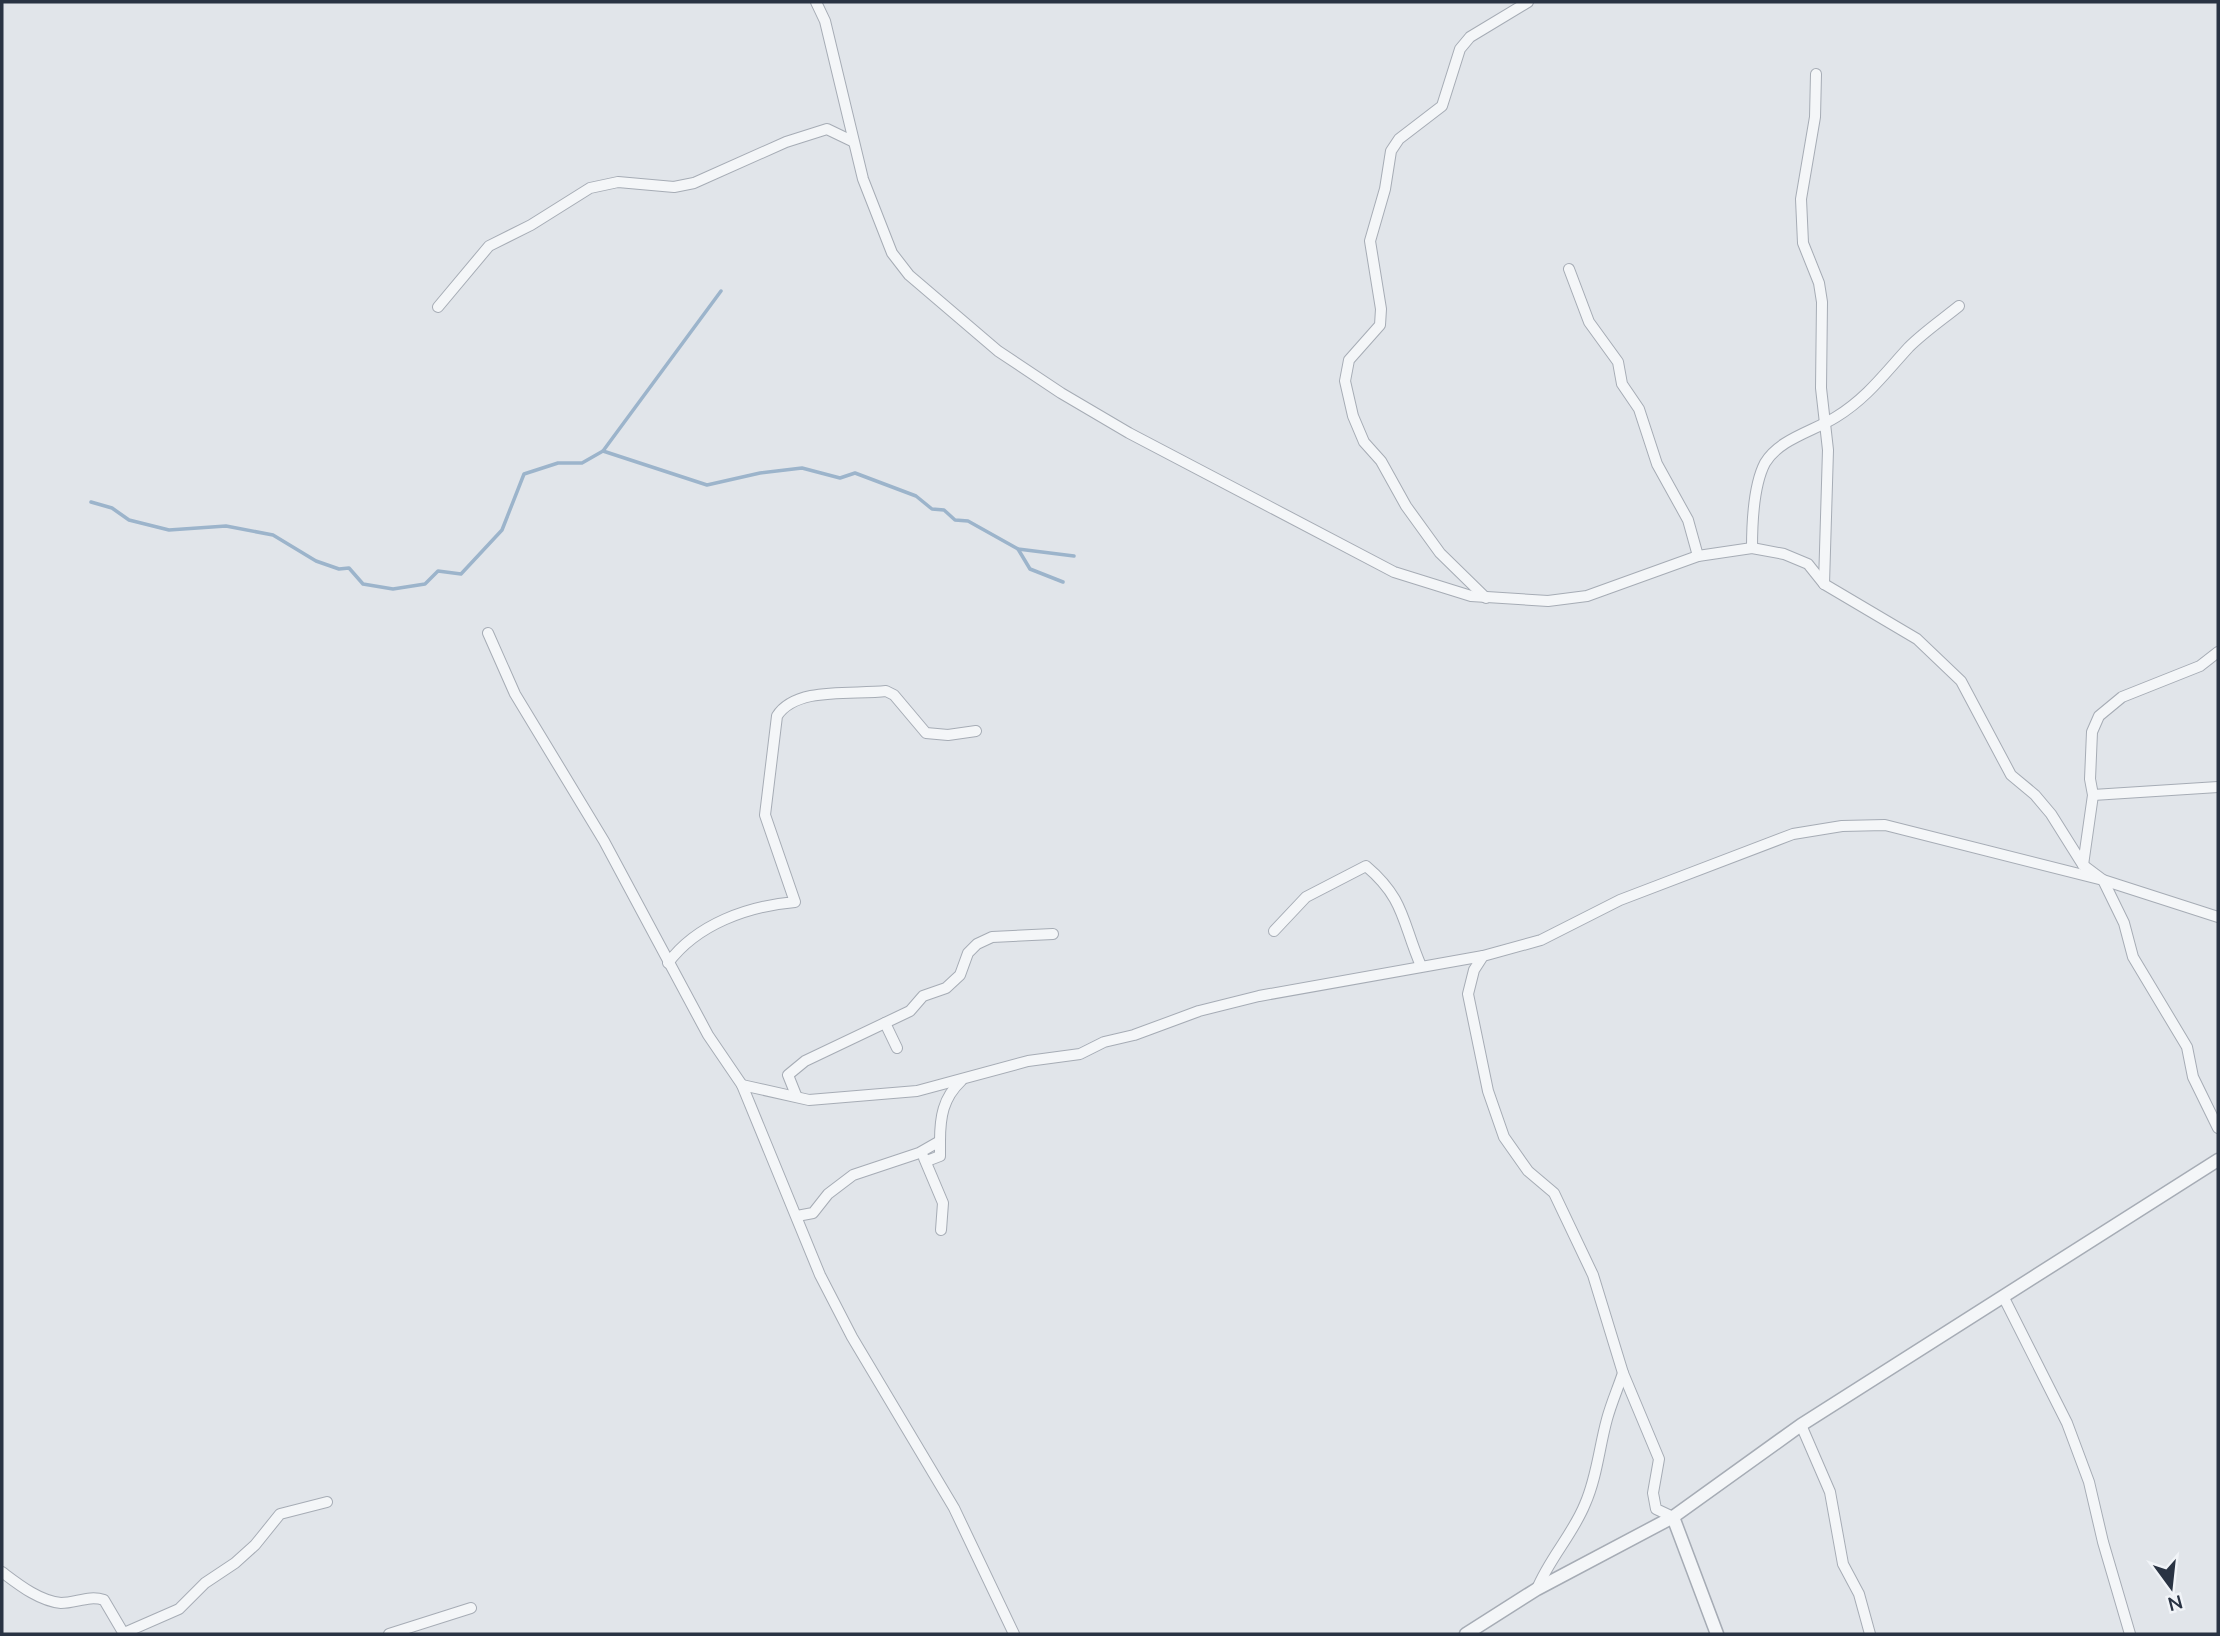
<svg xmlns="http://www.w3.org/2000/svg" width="2220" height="1636" viewBox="0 0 2220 1636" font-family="Mulish,sans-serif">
<rect width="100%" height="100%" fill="#e1e5ea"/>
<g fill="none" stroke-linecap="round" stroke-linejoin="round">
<!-- stream -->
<g stroke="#9cb4cb" stroke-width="3.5">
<path d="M603 451 707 485 760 473 802 468 840 478 855 473 916 496 932 509 944 510 955 520 968 521 1018 549 1074 556"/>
<path d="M91 502 112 508 129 520 169 530 226 526 273 535 316 561 339 569 349 568 363 584 393 589 425 584 438 571 461 574 502 530 524 474 558 463H582L603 451 721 291"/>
<path d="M1018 549 1030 569 1063 582"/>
</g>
<!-- minor casing -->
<g stroke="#a6acb5" stroke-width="12">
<g id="minor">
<path d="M816 2 825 21 863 179 892 253 909 275 998 351 1061 393 1129 433 1394 572 1471 596 1548 601 1587 596 1698 556 1752 548 1784 554 1808 564 1824 584 1917 639 1961 681 2011 775 2035 795 2051 814 2083 865 2103 880 2124 923 2133 957 2187 1047 2193 1077 2218 1128"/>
<path d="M1816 74 1815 117 1801 199 1803 243 1819 283 1822 302 1821 388 1828 450 1824 584"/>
<path d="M1569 269 1589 322 1618 362 1622 384 1639 409 1657 464 1688 520 1698 556"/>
<path d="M438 307 489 246 531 225 590 188 618 182 674 187 694 183 786 142 827 129 852 141"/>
<path d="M1752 548C1752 524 1754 484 1765 463 1779 439 1814 431 1836 417 1867 398 1885 373 1909 347 1924 332 1943 319 1959 306"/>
<path d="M1486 598 1440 553 1406 506 1381 461 1364 442 1353 416 1345 381 1349 360 1380 325 1381 309 1370 241 1385 189 1391 151 1399 139 1442 106 1460 49 1470 37 1528 2"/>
<path d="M488 633 515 694 604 841 708 1035 742 1085 820 1275 852 1337 954 1508 1014 1634"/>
<path d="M2093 795 2218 787"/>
<path d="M2083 865 2093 795 2090 779 2092 732 2099 716 2122 697 2200 666 2218 652"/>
<path d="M1274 931 1306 897 1366 866C1405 899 1402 922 1421 966"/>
<path d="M668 963C697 924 748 906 795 902L765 815 777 716C796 686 853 695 886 691L894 695 926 733 948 735 976 731"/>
<path d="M885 1023 897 1048"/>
<path d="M742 1085 809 1100 917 1091 1028 1061 1080 1054 1104 1042 1134 1035 1199 1011 1259 996 1483 956"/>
<path d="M796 1095 788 1075 805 1061 910 1011 923 996 946 988 960 975 968 953 977 944 992 937 1053 934"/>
<path d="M940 1141C940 1117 943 1098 961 1081"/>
<path d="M924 1158 943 1203 941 1230"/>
<path d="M797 1216 813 1213 828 1194 853 1175 919 1153 940 1141V1156L927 1161"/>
<path d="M2004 1298 2067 1423 2089 1482 2103 1542 2130 1634"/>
<path d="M1801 1425 1830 1492 1843 1564 1859 1594 1870 1634"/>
<path d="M1673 1517 1656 1509 1653 1493 1659 1459 1623 1373 1593 1275 1554 1193 1528 1171 1504 1137 1488 1091 1468 994 1474 970 1483 956 1541 940 1620 900 1793 834 1842 826 1885 825 2103 880 2218 917"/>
<path d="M2 1572C18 1584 39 1601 61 1603 76 1603 89 1595 104 1600L124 1634"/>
<path d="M1537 1589C1549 1559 1573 1534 1585 1504 1597 1477 1599 1448 1607 1419 1611 1404 1618 1388 1623 1373"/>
<path d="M124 1633 179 1609 205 1583 235 1563 255 1545 280 1514 327 1502"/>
<path d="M389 1634 471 1608"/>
</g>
</g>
<!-- tertiary casing -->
<g stroke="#a6acb5" stroke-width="15">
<g id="tertiary">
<path d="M1673 1517 1717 1634"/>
<path d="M1466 1634 1537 1589 1673 1517 1801 1425 2218 1160"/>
</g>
</g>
<!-- minor -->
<use href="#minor" stroke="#f4f6f8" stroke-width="10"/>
<!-- tertiary -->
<use href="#tertiary" stroke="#f4f6f8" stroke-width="12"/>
</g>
<!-- border -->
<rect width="2220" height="1636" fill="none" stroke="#293343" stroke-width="7"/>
<!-- north arrow -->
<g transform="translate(2171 1587) rotate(165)" stroke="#f1f4f8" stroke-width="5" paint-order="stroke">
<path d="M0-5L12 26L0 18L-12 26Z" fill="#293343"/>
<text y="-10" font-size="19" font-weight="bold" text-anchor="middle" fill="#293343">N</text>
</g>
</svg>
